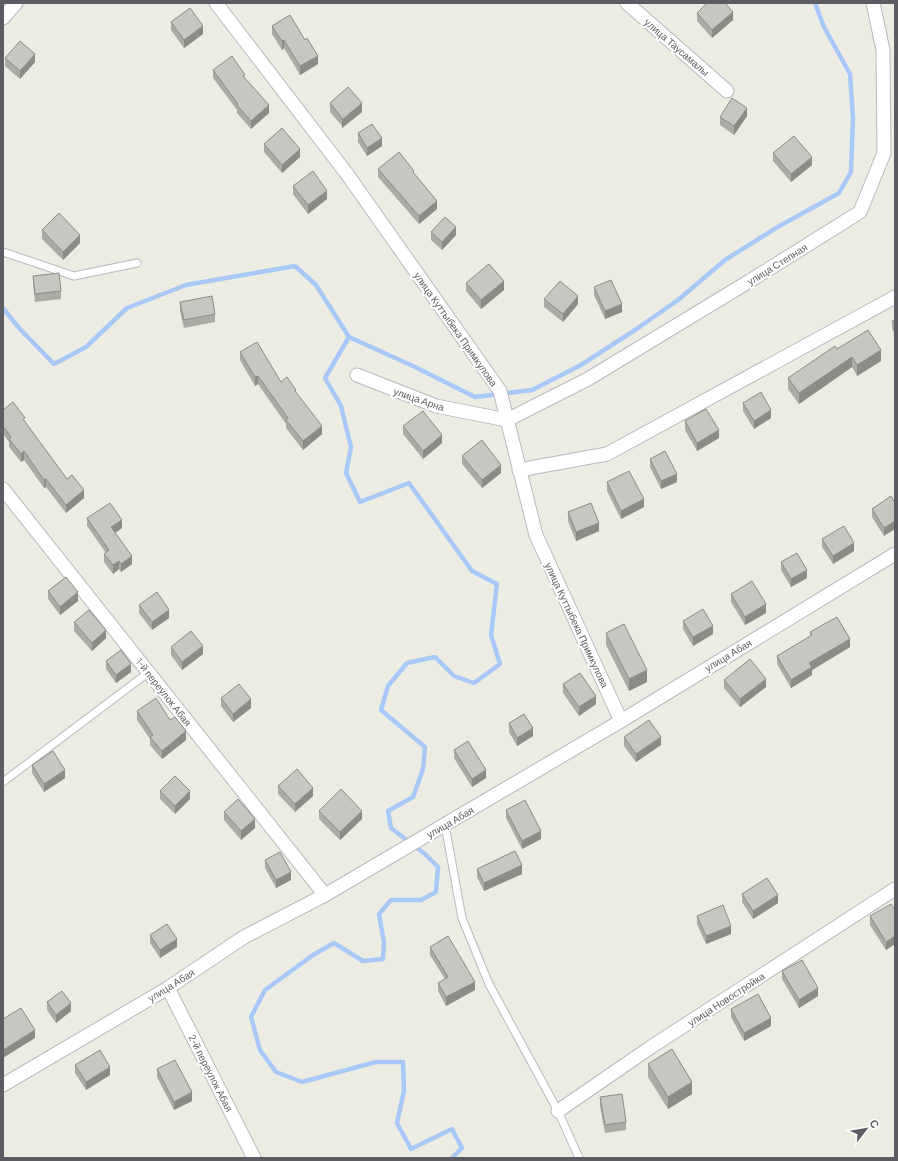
<svg xmlns="http://www.w3.org/2000/svg" width="898" height="1161" viewBox="0 0 898 1161" font-family="Barlow,sans-serif">
<rect width="100%" height="100%" fill="#ecece3"/>
<g fill="none" stroke-linecap="round" stroke-linejoin="round">
<!-- stream -->
<g stroke="#a8c9f7" stroke-width="4.5">
<path d="M3 308 19 328 54 364 86 347 127 308 186 285 295 266 316 285 349 337 413 366 475 397 532 390 581 365 635 330 678 300 725 260 776 228 839 193 851 172 853 118 850 74 824 27 815 3"/>
<path d="M349 337 325 378 341 406 351 447 346 473 360 502 409 483 472 571 497 584 491 635 500 664 474 683 454 676 435 657 407 663 388 686 381 710 425 747 423 769 413 797 388 811 391 828 425 854 438 867 436 892 421 900H391L379 914 384 943 383 959 363 961 334 943 313 955 265 990 251 1017 260 1050 276 1072 302 1082 376 1062H403L404 1091 397 1123 411 1149 452 1129 462 1148 452 1158"/>
</g>
<!-- lane casing -->
<g stroke="#b8b9be" stroke-width="9">
<g id="lane">
<path d="M3 252 74 276 137 263"/>
<path d="M3 782 149 672"/>
<path d="M445 825 462 918 489 984 558 1111 579 1158"/>
</g>
</g>
<!-- street casing -->
<g stroke="#b8b9be" stroke-width="15">
<g id="street">
<path d="M216 3 347 174 500 391 536 535 621 721"/>
<path d="M627 3 727 91"/>
<path d="M3 18 16 3"/>
<path d="M357 375 436 406 507 420 588 379 748 282 860 212 884 153 883 50 873 3"/>
<path d="M519 470 607 454 895 297"/>
<path d="M3 489 325 895"/>
<path d="M168 988 254 1158"/>
<path d="M3 1085 168 988 244 937 325 895 621 721 895 554"/>
<path d="M558 1111 651 1047 895 889"/>
</g>
</g>
<!-- lane -->
<use href="#lane" stroke="#fff" stroke-width="7"/>
<!-- street -->
<use href="#street" stroke="#fff" stroke-width="13"/>
</g>
<!-- wall -->
<g fill="#acaaa5">
<path d="M697 13 733 20 712 38 697 21Z"/>
<path d="M171 22 203 34 184 48 171 30Z"/>
<path d="M272 26 305 40 318 64 300 75 284 48 282 50 272 34Z"/>
<path d="M5 58 35 62 20 79 5 66Z"/>
<path d="M213 70 245 78 269 113 251 129 237 113V110L213 78Z"/>
<path d="M330 103 362 112 342 128V126L330 112Z"/>
<path d="M747 116 734 135 720 125V117Z"/>
<path d="M358 133 382 146 367 156 358 142Z"/>
<path d="M264 144 300 157 282 173 264 152Z"/>
<path d="M773 153 812 165 791 182 773 161Z"/>
<path d="M378 169 437 209 419 224 378 177Z"/>
<path d="M293 186 327 199 308 214 293 194Z"/>
<path d="M42 230 80 243 63 260 42 239Z"/>
<path d="M431 232 456 235 442 250 431 240Z"/>
<path d="M33 276 61 291V299L35 302 33 284Z"/>
<path d="M466 283 504 290 481 309 466 291Z"/>
<path d="M594 287 622 312 605 319 594 295Z"/>
<path d="M544 299 578 304 563 322 544 307Z"/>
<path d="M180 302 215 314V322L184 328 180 311Z"/>
<path d="M895 320V334L892 329V321Z"/>
<path d="M837 349 881 361 857 376 852 367 799 404 788 389V378Z"/>
<path d="M240 352 296 393 322 434 303 450 286 428V424L258 384 255 386 240 360Z"/>
<path d="M743 403 771 418 754 429 743 411Z"/>
<path d="M3 410 25 422 67 479 84 498 66 513 46 487 44 488 24 460 21 462 9 447V442L3 434Z"/>
<path d="M685 421 719 438 697 451 685 430Z"/>
<path d="M403 426 442 443 423 459 403 434Z"/>
<path d="M462 456 501 473 482 488 462 464Z"/>
<path d="M650 459 677 482 661 489 650 467Z"/>
<path d="M607 482 644 507 621 519 607 491Z"/>
<path d="M891 496 884 536 872 517V509Z"/>
<path d="M568 512 599 531 576 541 568 521Z"/>
<path d="M87 518 122 528 115 533 132 564 121 572 119 569 113 574 104 562V554L106 553 87 526Z"/>
<path d="M822 539 854 551 833 564 822 547Z"/>
<path d="M781 562 807 578 791 587 781 570Z"/>
<path d="M48 591 78 601 60 615 48 599Z"/>
<path d="M731 594 766 613 745 625 731 602Z"/>
<path d="M139 605 169 618 152 630 139 613Z"/>
<path d="M683 621 713 634 693 646 683 629Z"/>
<path d="M74 622 106 638 92 651 74 631Z"/>
<path d="M810 632 850 647 812 670V675L791 688 777 664V656L810 636Z"/>
<path d="M606 633 647 682 629 691 606 645Z"/>
<path d="M171 647 203 654 182 670 171 655Z"/>
<path d="M106 661 131 672 116 683 106 669Z"/>
<path d="M724 680 766 687 740 707 724 688Z"/>
<path d="M563 684 596 704 579 716 563 693Z"/>
<path d="M221 698 251 708 233 722 221 706Z"/>
<path d="M137 711 170 720 186 740 162 759 150 745V739L137 720Z"/>
<path d="M509 723 533 736 517 746 509 732Z"/>
<path d="M624 737 661 745 636 762 624 746Z"/>
<path d="M454 750 486 778 472 787 454 758Z"/>
<path d="M32 765 65 778 44 792 32 773Z"/>
<path d="M278 786 313 796 295 812 278 794Z"/>
<path d="M160 791 190 799 175 814 160 799Z"/>
<path d="M506 810 541 839 522 849 506 818Z"/>
<path d="M319 811 362 819 340 840 319 819Z"/>
<path d="M224 812 255 828 241 840 224 820Z"/>
<path d="M265 860 291 880 276 888 265 868Z"/>
<path d="M477 869 522 874 484 891 477 877Z"/>
<path d="M742 894 778 903 753 919 742 902Z"/>
<path d="M895 910V944L886 950 870 925V916Z"/>
<path d="M697 916 731 934 706 944 697 924Z"/>
<path d="M150 935 177 947 160 958 150 943Z"/>
<path d="M430 947 475 990 446 1006 438 991V983L445 979 430 955Z"/>
<path d="M782 971 818 996 799 1008 782 979Z"/>
<path d="M47 1002 71 1011 56 1023 47 1010Z"/>
<path d="M731 1009 771 1026 744 1041 731 1017Z"/>
<path d="M648 1064 692 1094 668 1109 648 1077Z"/>
<path d="M75 1065 110 1075 86 1090 75 1073Z"/>
<path d="M157 1069 192 1101 174 1110 157 1077Z"/>
<path d="M600 1097 626 1122V1130L605 1133 600 1106Z"/>
</g>
<!-- shaded-wall -->
<g fill="#8c8b86">
<path d="M733 12V20L712 38V30Z"/>
<path d="M203 26V34L184 48V40Z"/>
<path d="M284 40V48L282 50V41Z"/>
<path d="M35 54V62L20 79V71Z"/>
<path d="M318 56V64L300 75V66Z"/>
<path d="M362 103V112L342 128V120Z"/>
<path d="M269 105V113L251 129V121Z"/>
<path d="M747 108V116L734 135V126Z"/>
<path d="M382 138V146L367 156V148Z"/>
<path d="M300 149V157L282 173V165Z"/>
<path d="M812 157V165L791 182V174Z"/>
<path d="M327 191V199L308 214V205Z"/>
<path d="M437 201V209L419 224V216Z"/>
<path d="M456 227V235L442 250V242Z"/>
<path d="M80 235V243L63 260V252Z"/>
<path d="M504 281V290L481 309V300Z"/>
<path d="M578 296V304L563 322V314Z"/>
<path d="M622 304V312L605 319V311Z"/>
<path d="M881 350V361L857 376V365Z"/>
<path d="M852 357V367L799 404V393Z"/>
<path d="M258 376V384L255 386V377Z"/>
<path d="M771 410V418L754 429V421Z"/>
<path d="M322 426V434L303 450V441Z"/>
<path d="M719 430V438L697 451V443Z"/>
<path d="M442 435V443L423 459V451Z"/>
<path d="M24 451V460L21 462V454Z"/>
<path d="M501 465V473L482 488V480Z"/>
<path d="M677 474V482L661 489V481Z"/>
<path d="M46 479V487L44 488V480Z"/>
<path d="M84 490V498L66 513V505Z"/>
<path d="M644 499V507L621 519V511Z"/>
<path d="M122 520V528L111 536V527Z"/>
<path d="M895 521V529L884 536V528Z"/>
<path d="M599 523V531L576 541V532Z"/>
<path d="M854 543V551L833 564V556Z"/>
<path d="M132 556V564L121 572V564Z"/>
<path d="M119 561V569L113 574V565Z"/>
<path d="M807 570V578L791 587V579Z"/>
<path d="M78 592V601L60 615V607Z"/>
<path d="M766 604V613L745 625V617Z"/>
<path d="M169 610V618L152 630V622Z"/>
<path d="M713 626V634L693 646V637Z"/>
<path d="M106 630V638L92 651V643Z"/>
<path d="M850 639V647L812 670V675L791 688V680L809 663Z"/>
<path d="M203 646V654L182 670V662Z"/>
<path d="M131 664V672L116 683V675Z"/>
<path d="M647 670V682L629 691V679Z"/>
<path d="M766 679V687L740 707V699Z"/>
<path d="M596 696V704L579 716V707Z"/>
<path d="M251 699V708L233 722V714Z"/>
<path d="M533 728V736L517 746V738Z"/>
<path d="M186 731V740L162 759V751Z"/>
<path d="M661 737V745L636 762V754Z"/>
<path d="M65 770V778L44 792V784Z"/>
<path d="M486 770V778L472 787V779Z"/>
<path d="M313 788V796L295 812V804Z"/>
<path d="M190 791V799L175 814V806Z"/>
<path d="M362 811V819L340 840V832Z"/>
<path d="M255 819V828L241 840V831Z"/>
<path d="M541 831V839L522 849V841Z"/>
<path d="M522 865V874L484 891V883Z"/>
<path d="M291 872V880L276 888V880Z"/>
<path d="M778 895V903L753 919V911Z"/>
<path d="M731 926V934L706 944V936Z"/>
<path d="M895 936V944L886 950V942Z"/>
<path d="M177 939V947L160 958V950Z"/>
<path d="M475 982V990L446 1006V997Z"/>
<path d="M818 988V996L799 1008V1000Z"/>
<path d="M71 1003V1011L56 1023V1015Z"/>
<path d="M771 1018V1026L744 1041V1033Z"/>
<path d="M35 1030V1038L3 1058V1050Z"/>
<path d="M110 1067V1075L86 1090V1082Z"/>
<path d="M692 1082V1094L668 1109V1097Z"/>
<path d="M192 1092V1101L174 1110V1102Z"/>
</g>
<!-- building -->
<g fill="#c8c6c0" stroke="#8c8b86">
<path d="M707 3H725L733 12 712 30 697 13Z"/>
<path d="M190 8 203 26 184 40 171 22Z"/>
<path d="M290 15 305 40 307 38 318 56 300 66 284 40 282 41 272 26Z"/>
<path d="M20 41 35 54 20 71 5 58Z"/>
<path d="M232 56 245 75 243 76 269 105 251 121 237 105 238 104 213 70Z"/>
<path d="M348 87 362 103 342 120V118L330 103Z"/>
<path d="M732 98 747 108 734 126 720 117Z"/>
<path d="M372 124 382 138 367 148 358 133Z"/>
<path d="M282 128 300 149 282 165 264 144Z"/>
<path d="M794 136 812 157 791 174 773 153Z"/>
<path d="M399 152 414 171 413 172 437 201 419 216 378 169Z"/>
<path d="M313 171 327 191 308 205 293 186Z"/>
<path d="M59 213 80 235 63 252 42 230Z"/>
<path d="M445 217 456 227 442 242 431 232Z"/>
<path d="M489 264 504 281 481 300 466 283Z"/>
<path d="M59 273 61 291 35 294 33 276Z"/>
<path d="M611 280 622 304 605 311 594 287Z"/>
<path d="M560 281 578 296 563 314 544 299Z"/>
<path d="M212 296 215 314 184 320 180 302Z"/>
<path d="M895 320V326L892 321Z"/>
<path d="M868 330 881 350 857 365 852 357 799 393 788 378 835 346 837 349Z"/>
<path d="M257 342 281 382 287 377 296 390 295 391 322 426 303 441 286 420 288 418 258 376 255 377 240 352Z"/>
<path d="M761 392 771 410 754 421 743 403Z"/>
<path d="M13 402 25 418 23 419 67 479 72 475 84 490 66 505 46 479 44 480 24 451 21 454 9 439 11 437 3 426V410Z"/>
<path d="M706 409 719 430 697 443 685 421Z"/>
<path d="M423 411 442 435 423 451 403 426Z"/>
<path d="M482 440 501 465 482 480 462 456Z"/>
<path d="M665 451 677 474 661 481 650 459Z"/>
<path d="M629 471 644 499 621 511 607 482Z"/>
<path d="M891 496 895 503V521L884 528 872 509Z"/>
<path d="M110 503 122 520 111 527 132 556 121 564 119 561 113 565 104 554 109 550 87 518Z"/>
<path d="M591 503 599 523 576 532 568 512Z"/>
<path d="M844 526 854 543 833 556 822 539Z"/>
<path d="M797 553 807 570 791 579 781 562Z"/>
<path d="M66 577 78 592 60 607 48 591Z"/>
<path d="M752 581 766 604 745 617 731 594Z"/>
<path d="M157 592 169 610 152 622 139 605Z"/>
<path d="M703 609 713 626 693 637 683 621Z"/>
<path d="M89 610 106 630 92 643 74 622Z"/>
<path d="M837 617 850 639 809 663 812 667 791 680 777 656 812 635 810 632Z"/>
<path d="M624 624 647 670 629 679 606 633Z"/>
<path d="M191 631 203 646 182 662 171 647Z"/>
<path d="M121 650 131 664 116 675 106 661Z"/>
<path d="M750 659 766 679 740 699 724 680Z"/>
<path d="M580 673 596 696 579 707 563 684Z"/>
<path d="M239 684 251 699 233 714 221 698Z"/>
<path d="M156 698 170 720 175 717 186 731 162 751 150 737 153 735 137 711Z"/>
<path d="M524 714 533 728 517 738 509 723Z"/>
<path d="M649 720 661 737 636 754 624 737Z"/>
<path d="M468 741 486 770 472 779 454 750Z"/>
<path d="M53 751 65 770 44 784 32 765Z"/>
<path d="M297 769 313 788 295 804 278 786Z"/>
<path d="M175 776 190 791 175 806 160 791Z"/>
<path d="M341 789 362 811 340 832 319 811Z"/>
<path d="M238 799 255 819 241 831 224 812Z"/>
<path d="M525 800 541 831 522 841 506 810Z"/>
<path d="M515 851 522 865 484 883 477 869Z"/>
<path d="M280 852 291 872 276 880 265 860Z"/>
<path d="M767 878 778 895 753 911 742 894Z"/>
<path d="M891 904 895 910V936L886 942 870 916Z"/>
<path d="M723 905 731 926 706 936 697 916Z"/>
<path d="M167 924 177 939 160 950 150 935Z"/>
<path d="M448 936 475 982 446 997 438 983 448 977 430 947Z"/>
<path d="M802 960 818 988 799 1000 782 971Z"/>
<path d="M62 991 71 1003 56 1015 47 1002Z"/>
<path d="M758 994 771 1018 744 1033 731 1009Z"/>
<path d="M21 1008 35 1030 3 1050V1019Z"/>
<path d="M672 1049 692 1082 668 1097 648 1064Z"/>
<path d="M100 1050 110 1067 86 1082 75 1065Z"/>
<path d="M175 1060 192 1092 174 1102 157 1069Z"/>
<path d="M622 1094 626 1122 605 1125 600 1097Z"/>
</g>
<g text-anchor="middle" stroke-width="4" stroke-linejoin="round" paint-order="stroke">
<!-- street labels -->
<g font-size="10" fill="#5b5d62" stroke="#fff">
<text transform="translate(677 47) rotate(41)" y="4">улица Таусамалы</text>
<text transform="translate(777 264) rotate(-32)" y="4">улица Степная</text>
<text transform="translate(456 329) rotate(55)" y="4">улица Куттыбека Примкулова</text>
<text transform="translate(419 399) rotate(19)" y="4">улица Арна</text>
<text transform="translate(577 625) rotate(65)" y="4">улица Куттыбека Примкулова</text>
<text transform="translate(728 655) rotate(-31)" y="4">улица Абая</text>
<text transform="translate(164 692) rotate(52)" y="4">1-й переулок Абая</text>
<text transform="translate(450 822) rotate(-30)" y="4">улица Абая</text>
<text transform="translate(171 985) rotate(-32)" y="4">улица Абая</text>
<text transform="translate(726 999) rotate(-33)" y="4">улица Новостройка</text>
<text transform="translate(211 1073) rotate(63)" y="4">2-й переулок Абая</text>
</g>
</g>
<!-- border -->
<rect width="898" height="1161" fill="none" stroke="#5b5d62" stroke-width="8"/>
<!-- north arrow -->
<g transform="translate(866 1129) rotate(59)" stroke="#ffffff" stroke-width="3" paint-order="stroke">
<path d="M0-3L7 15L0 10L-7 15Z" fill="#5b5d62"/>
<text y="-6" font-size="11" font-weight="bold" text-anchor="middle" fill="#5b5d62">С</text>
</g>
</svg>
